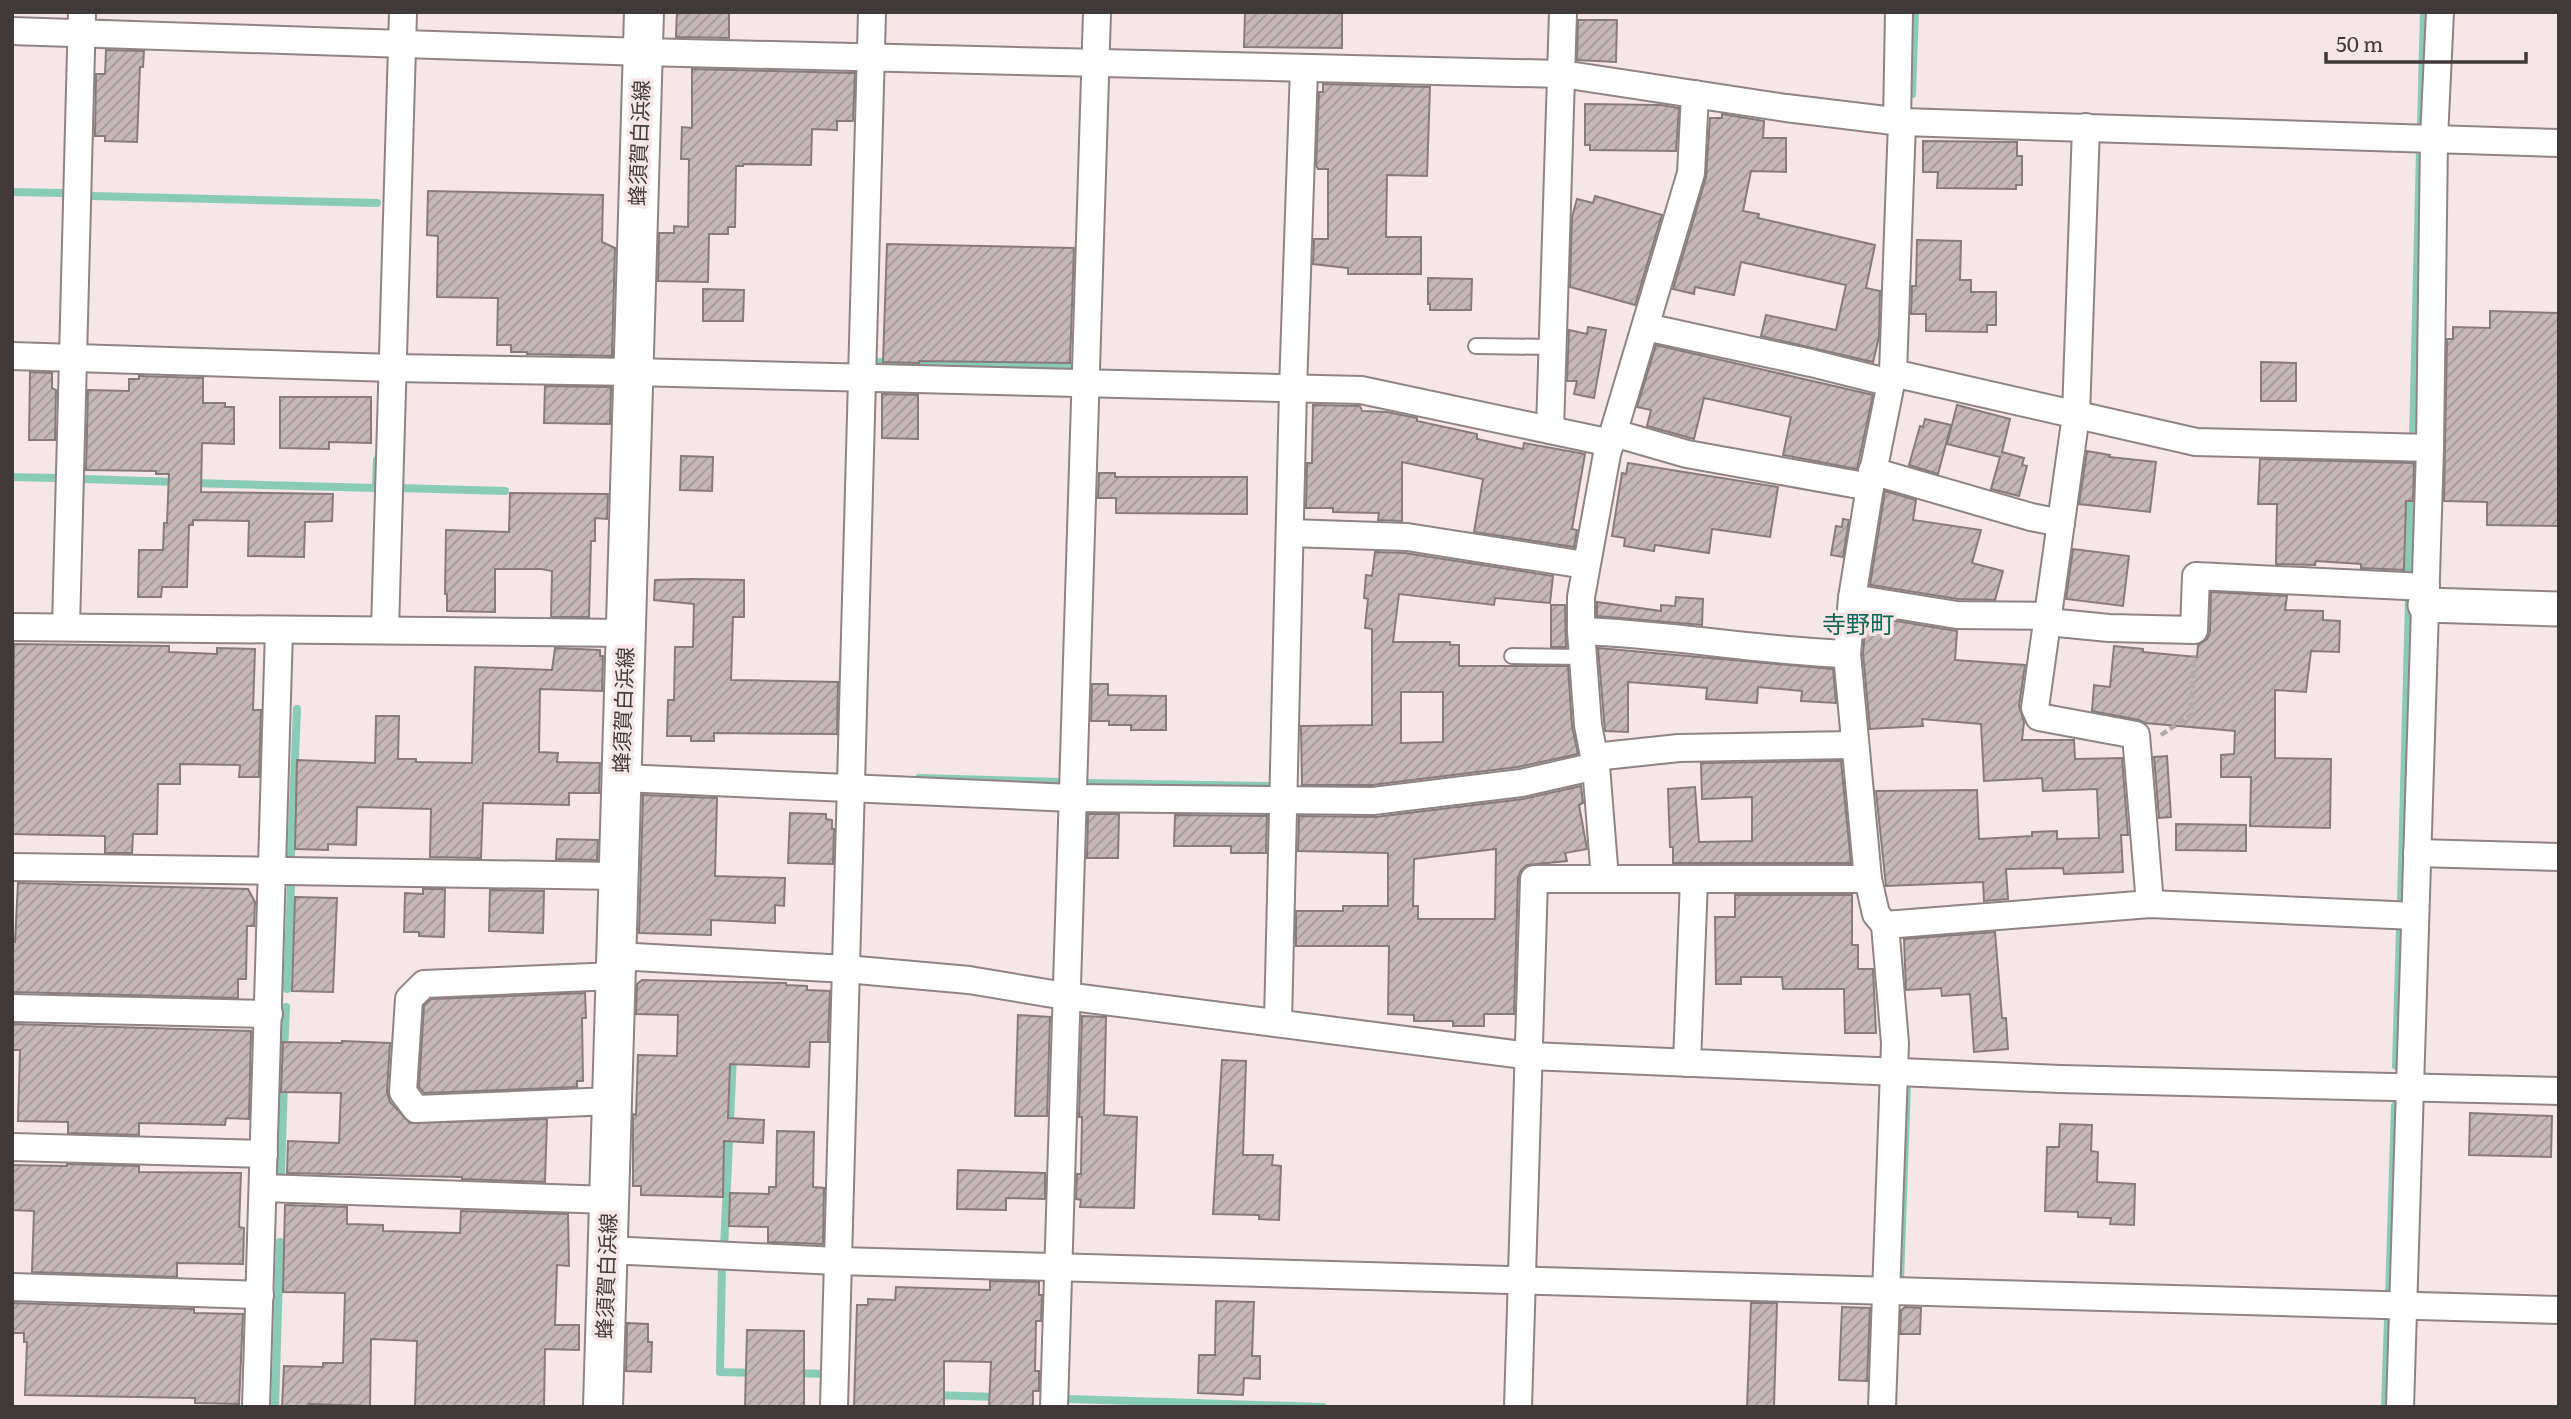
<svg xmlns="http://www.w3.org/2000/svg" width="2571" height="1419" viewBox="0 0 2571 1419" font-family="Literata,'Noto Sans JP',serif">
<defs>
<pattern id="building-hatch" width="6" height="6" patternUnits="userSpaceOnUse" patternTransform="scale(1.75)"><rect width="6" height="6" fill="#c6b8b9"/><path d="M-1 1l2-2M0 6l6-6M5 7l2-2" fill="none" stroke="#a29797"/></pattern>
</defs>
<rect width="100%" height="100%" fill="#f5e6e7"/>
<g fill="none" stroke-linecap="round" stroke-linejoin="round">
<!-- stream -->
<g stroke="#89cbb7" stroke-width="8">
<path d="M1912 94 1915 12"/>
<path d="M2421 125 2424 12"/>
<path d="M12 192 63 193"/>
<path d="M91 196 377 203"/>
<path d="M875 362 1073 367"/>
<path d="M2413 438 2420 150"/>
<path d="M12 477 58 478"/>
<path d="M85 479 177 482"/>
<path d="M193 483 376 488 377 460"/>
<path d="M399 488 505 491"/>
<path d="M2409 571 2410 493"/>
<path d="M919 778 1063 782"/>
<path d="M1085 783 1268 786"/>
<path d="M291 855 297 709"/>
<path d="M2401 902 2409 600"/>
<path d="M287 989 291 886"/>
<path d="M284 1053 286 1007"/>
<path d="M2396 1066 2400 929"/>
<path d="M281 1174 284 1083"/>
<path d="M724 1248 733 1056"/>
<path d="M722 1264 720 1372 756 1373"/>
<path d="M1900 1281 1907 1084"/>
<path d="M2389 1297 2395 1106"/>
<path d="M796 1373 828 1374"/>
<path d="M933 1395 997 1397"/>
<path d="M1070 1399 1323 1407"/>
<path d="M275 1407 280 1242"/>
<path d="M2385 1407 2388 1319"/>
</g>
</g>
<!-- building -->
<g fill="url(#building-hatch)" stroke="#887b7c" stroke-width="2" fill-rule="evenodd">
<path d="M677 12H729V38L676 37Z"/>
<path d="M1245 12H1342V48L1244 47Z"/>
<path d="M1578 20H1617L1616 62 1577 60Z"/>
<path d="M106 50 144 51 143 67H140L137 142 105 141V136H95L96 74H105Z"/>
<path d="M692 69 855 73 853 121H837V130L812 129 811 165 743 164V166H736L735 227H728V234H709L708 282 658 281 659 233H674V226L688 227 689 159H681L682 127 692 128Z"/>
<path d="M1323 84 1430 87 1427 176 1387 175 1386 237H1421V274H1348V268L1313 264 1314 239H1328V169H1318L1316 165 1319 92H1323Z"/>
<path d="M1585 104 1661 105 1679 108 1676 151 1590 150V145H1585Z"/>
<path d="M1722 114 1764 121 1763 138H1786V172L1751 171 1743 211 1759 214 1758 218 1875 245 1866 288 1880 291 1879 337 1873 362 1761 336 1766 315 1836 330 1846 285 1741 262 1734 295 1695 287 1694 294 1673 289 1706 177 1710 118H1722Z"/>
<path d="M1923 141 2017 142V156H2022V185H2016V189L1937 188 1938 172H1923Z"/>
<path d="M428 191 603 195 602 242 615 248 612 356 527 354V352H511V345H497L498 298 437 297 438 236 427 235Z"/>
<path d="M1595 196 1662 215 1635 305 1570 287 1572 217 1577 199 1593 203Z"/>
<path d="M1917 240 1961 241 1960 280H1971V292H1996V325H1987V332L1926 331V314H1911L1912 286H1916Z"/>
<path d="M887 244 1074 248 1070 363 919 361V363L883 362Z"/>
<path d="M1428 278 1472 279 1471 310H1430V304H1428Z"/>
<path d="M703 289 744 290 743 321H703Z"/>
<path d="M2490 311 2559 313V526L2487 525V502L2444 501 2447 339H2453V327L2490 328Z"/>
<path d="M1588 327 1606 330 1594 398 1574 394 1577 381H1567L1569 330 1587 334Z"/>
<path d="M1656 345 1873 395 1857 469 1783 455 1791 417 1704 398 1694 439 1647 426 1651 410 1637 407Z"/>
<path d="M2261 362 2296 363V401H2261Z"/>
<path d="M30 372 52 373V388L56 390 55 440H29Z"/>
<path d="M139 376 203 378V403H225V407H234V444L202 443 201 492 333 494 332 521 305 522 304 557 248 556 249 521 193 520V525H189L187 587H162L161 597H138L139 550H163L164 523H167L169 474H156V471L86 470 88 390 129 391V379H139Z"/>
<path d="M545 386 611 387 610 424 544 423Z"/>
<path d="M882 394 918 395V439L882 438Z"/>
<path d="M280 397H371V443L329 442V449L280 448Z"/>
<path d="M1313 405 1360 406 1362 411 1387 412 1417 418V421L1477 434V439L1523 449 1524 443 1585 454 1572 529 1577 530 1574 547 1474 532 1483 479 1402 462V521L1378 520 1379 513 1333 512V508H1306L1307 463H1312Z"/>
<path d="M1957 405 2010 419 2002 452 2024 458 2022 465 2027 466 2019 496 1991 489 2000 457 1947 444Z"/>
<path d="M1925 419 1951 425 1938 474 1909 465 1920 426 1923 427Z"/>
<path d="M2087 451 2110 455 2109 457 2156 462 2150 512 2079 504Z"/>
<path d="M681 456 713 457 712 491 680 490Z"/>
<path d="M2260 459 2414 463 2413 501H2406L2404 570 2361 568V564L2316 561 2315 565 2276 564 2277 504H2258Z"/>
<path d="M1628 463 1778 487 1770 537 1712 529 1709 553 1655 545 1654 551 1624 546 1625 538 1612 536 1622 473 1626 474Z"/>
<path d="M1099 473H1115V477H1247V514L1116 513V498H1098Z"/>
<path d="M1885 491 1916 500 1913 520 1981 530 1972 563 2003 571 1995 600 1958 599 1870 585Z"/>
<path d="M510 493 608 494 607 519 595 518V541H591L589 617H551L552 571 541 569H495V612L447 611V594H445L446 530 509 532Z"/>
<path d="M1843 519 1849 520 1843 557 1831 555 1836 526 1842 527Z"/>
<path d="M2073 549 2129 556 2123 606 2066 599Z"/>
<path d="M1375 552 1405 553 1553 576 1550 603 1495 598 1494 605 1399 594 1393 642H1450V645H1459V666H1568L1572 726 1578 754 1518 767 1372 785H1302L1301 726 1372 725V629L1365 628 1368 599 1364 598 1366 575 1372 576ZM1401 692H1443V742L1401 743Z"/>
<path d="M691 579 744 580V617H733L731 680 838 682 837 734 714 733V741H691V736H667L668 700H674L675 647H693L694 604 654 600 655 580Z"/>
<path d="M2211 592 2287 596 2285 610 2323 611V620L2340 621 2339 652 2311 651 2306 692 2275 690V758L2331 759 2330 828 2250 826 2251 777H2221V755L2234 754 2235 731 2145 723 2139 720 2092 711 2094 685 2110 687 2114 646 2143 649V652L2197 657 2198 645 2207 639 2210 631Z"/>
<path d="M1676 597 1703 599 1702 625 1597 616V602L1661 611V605L1675 606Z"/>
<path d="M1551 605H1565L1566 647H1551Z"/>
<path d="M1866 616 1957 631 1955 660 2025 665 2019 706 2024 722 2022 740H2074L2075 759 2122 758 2128 835H2121L2123 872 2064 874 2063 868 2006 869 2008 899 1984 901 1983 882 1886 886 1876 791 1977 790 1979 839 2032 836V832L2057 831V839L2099 838 2097 789 2043 791 2042 778 1984 781 1981 724 1922 719 1923 726 1870 729 1863 654Z"/>
<path d="M14 644 169 646V652L217 654V648L255 649 253 710H261L259 777H239L240 765 180 764V784H158L157 834H133L132 853H105V836L12 834Z"/>
<path d="M555 648 600 650V656H603L602 691 540 689 539 752 558 753 557 762 600 763 599 793H569V805L483 803 481 858 430 857 431 809 357 807 356 845 328 844V850L295 849 297 760 375 763 376 716H399L398 759H416V762L472 763 475 667 552 670Z"/>
<path d="M1598 648 1833 669 1836 703 1801 701 1802 691 1758 687 1757 703 1706 699 1707 688 1628 682V732L1605 731Z"/>
<path d="M1092 684H1108V695L1166 696V730H1131V725H1109V721H1091Z"/>
<path d="M2167 756 2171 817 2159 818 2154 757Z"/>
<path d="M1824 761H1841L1851 863H1673V847H1670L1668 789 1695 787 1699 842 1752 841V797L1702 799 1701 763Z"/>
<path d="M1581 786 1583 803 1579 805 1587 849 1565 853 1567 861 1527 865 1521 870 1518 878 1514 1014H1484V1026H1453V1021H1414V1015L1388 1014 1389 946H1296V911H1343V906H1388V853L1298 851 1299 816 1375 817 1523 799ZM1496 849 1495 919H1418V906H1413L1414 859Z"/>
<path d="M643 795 717 798 715 876 785 878 784 906 775 905V923L711 920V935L639 933Z"/>
<path d="M790 813 826 814V819L832 820V829H834L833 864 788 863Z"/>
<path d="M1088 814H1119L1118 858H1087Z"/>
<path d="M1175 815 1267 816 1266 853H1231V846H1174Z"/>
<path d="M2176 824 2246 825V851L2176 850Z"/>
<path d="M557 839 598 840 597 860 556 859Z"/>
<path d="M18 883 248 889 255 902 254 926H247L246 979H238V998L12 992V942H15Z"/>
<path d="M423 889H445L444 937 419 936V932H404L405 893 423 894Z"/>
<path d="M490 890 544 891 543 933 489 931Z"/>
<path d="M1735 895H1852V945H1858V969H1873L1876 1033H1845L1844 989H1783L1782 977H1741V984H1716L1715 917H1735Z"/>
<path d="M295 897 337 898 333 992 292 991Z"/>
<path d="M1995 932 2002 1018H2006L2008 1049 1974 1052 1970 994 1942 996 1941 988 1906 990 1904 939Z"/>
<path d="M642 980 786 983V985L807 986V990L830 991 828 1042H810L809 1067 730 1064 728 1118 764 1120 763 1143 724 1141 723 1197 641 1195V1186H633V1114L636 1115 638 1055 677 1056 678 1015 636 1014 637 984Z"/>
<path d="M585 993 586 1018H582L583 1081H577V1087L424 1093 419 1087 424 1006 431 999Z"/>
<path d="M1018 1015 1050 1017 1047 1116H1015Z"/>
<path d="M1082 1016 1106 1017 1104 1115 1137 1117 1134 1208 1080 1207 1081 1200 1076 1199 1077 1174H1081L1082 1117H1079Z"/>
<path d="M12 1024 251 1031 249 1119 226 1118 225 1125 139 1123V1135L68 1133V1122L18 1121 20 1050H12Z"/>
<path d="M342 1041 390 1043 387 1092 390 1102 410 1123 547 1119 545 1182 462 1179V1177L287 1173 288 1141 339 1143 341 1093 281 1092 283 1042 342 1043Z"/>
<path d="M1222 1060 1246 1061 1243 1155H1273L1272 1165 1281 1166 1279 1220 1259 1219V1215L1213 1214Z"/>
<path d="M2470 1113 2552 1116 2551 1157 2469 1155Z"/>
<path d="M2060 1124 2092 1125 2091 1151 2098 1152 2097 1182 2135 1184 2134 1225 2110 1224 2111 1218 2078 1217V1212L2045 1211 2047 1147H2059Z"/>
<path d="M777 1131 814 1132 813 1187 824 1188 823 1244 768 1242V1227L729 1226 730 1193 769 1194V1187H776Z"/>
<path d="M67 1164 139 1166V1172L241 1173 239 1227 244 1228 243 1264 177 1263V1277L32 1272 34 1211 12 1210V1165L67 1166Z"/>
<path d="M958 1170 1045 1173V1199L1006 1198V1210L957 1209Z"/>
<path d="M285 1205 347 1207V1224L383 1225V1231L460 1233 461 1211 568 1214 569 1266 557 1265 555 1325H579V1350L545 1349 544 1407H415L417 1341 371 1339 370 1406 309 1404V1407H282L284 1366 323 1367V1363H343L345 1293 283 1292Z"/>
<path d="M990 1281 1039 1282V1295H1042L1041 1321H1036L1035 1371H1039V1391H1033V1407H989L991 1362 944 1361V1407H854L857 1305H868V1299L895 1300 896 1287 990 1290Z"/>
<path d="M1216 1301 1254 1302 1252 1356H1260V1379L1244 1378 1243 1395 1198 1393 1199 1355H1215Z"/>
<path d="M12 1303 194 1309V1313L243 1314 239 1404 195 1403V1398L25 1395 27 1342H24V1333H12Z"/>
<path d="M1751 1303H1777L1774 1407H1747Z"/>
<path d="M1842 1307 1870 1308 1867 1381 1839 1380Z"/>
<path d="M1905 1307 1921 1308 1920 1334H1900L1901 1310Z"/>
<path d="M627 1323 648 1324V1342H652L651 1372 626 1371Z"/>
<path d="M747 1330 804 1331V1407H745Z"/>
</g>
<g fill="none" stroke-linecap="round" stroke-linejoin="round">
<!-- service casing -->
<g stroke="#908384" stroke-width="18">
<g id="service">
<path d="M1476 346 1553 347"/>
<path d="M1512 656 1583 657"/>
</g>
</g>
<!-- minor casing -->
<g stroke="#908384" stroke-width="30">
<g id="minor">
<path d="M12 31 643 52 1562 74 1786 108 1902 122 2559 143"/>
<path d="M1897 122 1899 12"/>
<path d="M2086 127 2076 415 2035 708 2039 717 2136 735 2150 904"/>
<path d="M1646 327 1811 363 1891 383"/>
<path d="M12 356 393 368 633 372 1361 390 1611 443"/>
<path d="M1893 373 2196 442 2430 448"/>
<path d="M1550 430 1563 12"/>
<path d="M1614 433 1687 454 1870 487"/>
<path d="M1872 471 2031 517 2061 523"/>
<path d="M1290 533 1407 537 1585 565"/>
<path d="M1852 598 1957 615 2049 616"/>
<path d="M2048 622 2109 628 2194 630 2196 576 2426 587"/>
<path d="M12 627 627 633"/>
<path d="M66 627 82 12"/>
<path d="M385 630 403 12"/>
<path d="M1581 631C1670 634 1758 651 1847 654"/>
<path d="M1594 757 1679 748 1854 745"/>
<path d="M622 778 1072 798 1373 801 1521 783 1596 766"/>
<path d="M2417 853 2559 857"/>
<path d="M12 867 619 876"/>
<path d="M1605 879 1596 766 1588 725 1581 631V597L1607 454 1691 173 1695 94"/>
<path d="M1694 879H1868"/>
<path d="M1885 925 2150 904 2415 916"/>
<path d="M617 956 846 969 969 980 1065 996 1530 1056 2060 1079 2559 1091"/>
<path d="M12 1008 269 1014"/>
<path d="M1278 1022 1293 389 1304 68"/>
<path d="M612 1101 416 1109 403 1092 409 999 424 984 616 976"/>
<path d="M12 1147 264 1154"/>
<path d="M263 1188 609 1200"/>
<path d="M608 1250 838 1261 2559 1310"/>
<path d="M12 1287 260 1295"/>
<path d="M256 1407 279 630"/>
<path d="M834 1407 872 12"/>
<path d="M1054 1407 1097 12"/>
<path d="M1518 1407 1534 879H1694L1687 1063"/>
<path d="M1882 1407 1895 1043 1885 925 1876 914 1868 879 1847 654 1852 598 1870 487 1893 373 1902 122"/>
<path d="M2400 1407 2430 448 2434 138 2440 12"/>
</g>
</g>
<!-- tertiary casing -->
<g stroke="#908384" stroke-width="37">
<path id="tertiary" d="M2425 605 2559 609"/>
</g>
<!-- secondary casing -->
<g stroke="#908384" stroke-width="42">
<path id="secondary" d="M603 1407 644 12"/>
</g>
<!-- path -->
<path stroke="#b4a9aa" stroke-width="4.5" stroke-dasharray="7 3.5" stroke-linecap="butt" d="M2161 735 2191 715 2194 655"/>
<!-- service -->
<use href="#service" stroke="#fff" stroke-width="14"/>
<!-- minor -->
<use href="#minor" stroke="#fff" stroke-width="26"/>
<!-- tertiary -->
<use href="#tertiary" stroke="#fff" stroke-width="33"/>
<!-- secondary -->
<use href="#secondary" stroke="#fff" stroke-width="38"/>
</g>
<g text-anchor="middle" stroke-width="7" stroke-linejoin="round" paint-order="stroke">
<!-- street labels -->
<g font-size="21" fill="#3f393a" stroke="#f5e6e7">
<text transform="translate(640 143) rotate(-88)" y="7">蜂須賀白浜線</text>
<text transform="translate(624 710) rotate(-88)" y="7">蜂須賀白浜線</text>
<text transform="translate(607 1276) rotate(-88)" y="7">蜂須賀白浜線</text>
</g>
<!-- quarter labels -->
<g font-size="24" fill="#146553" stroke="#f5e6e7">
<text x="1858" y="633">寺野町</text>
</g>
</g>
<!-- border -->
<rect width="2571" height="1419" fill="none" stroke="#3f393a" stroke-width="28"/>
<!-- scale -->
<path d="M2326 52v10h200v-10" fill="none" stroke="#3f393a" stroke-width="3.5"/>
<text x="2336" y="52" font-size="21" fill="#3f393a" stroke="#f5e6e7" stroke-width="5" paint-order="stroke">50 m</text>
</svg>
